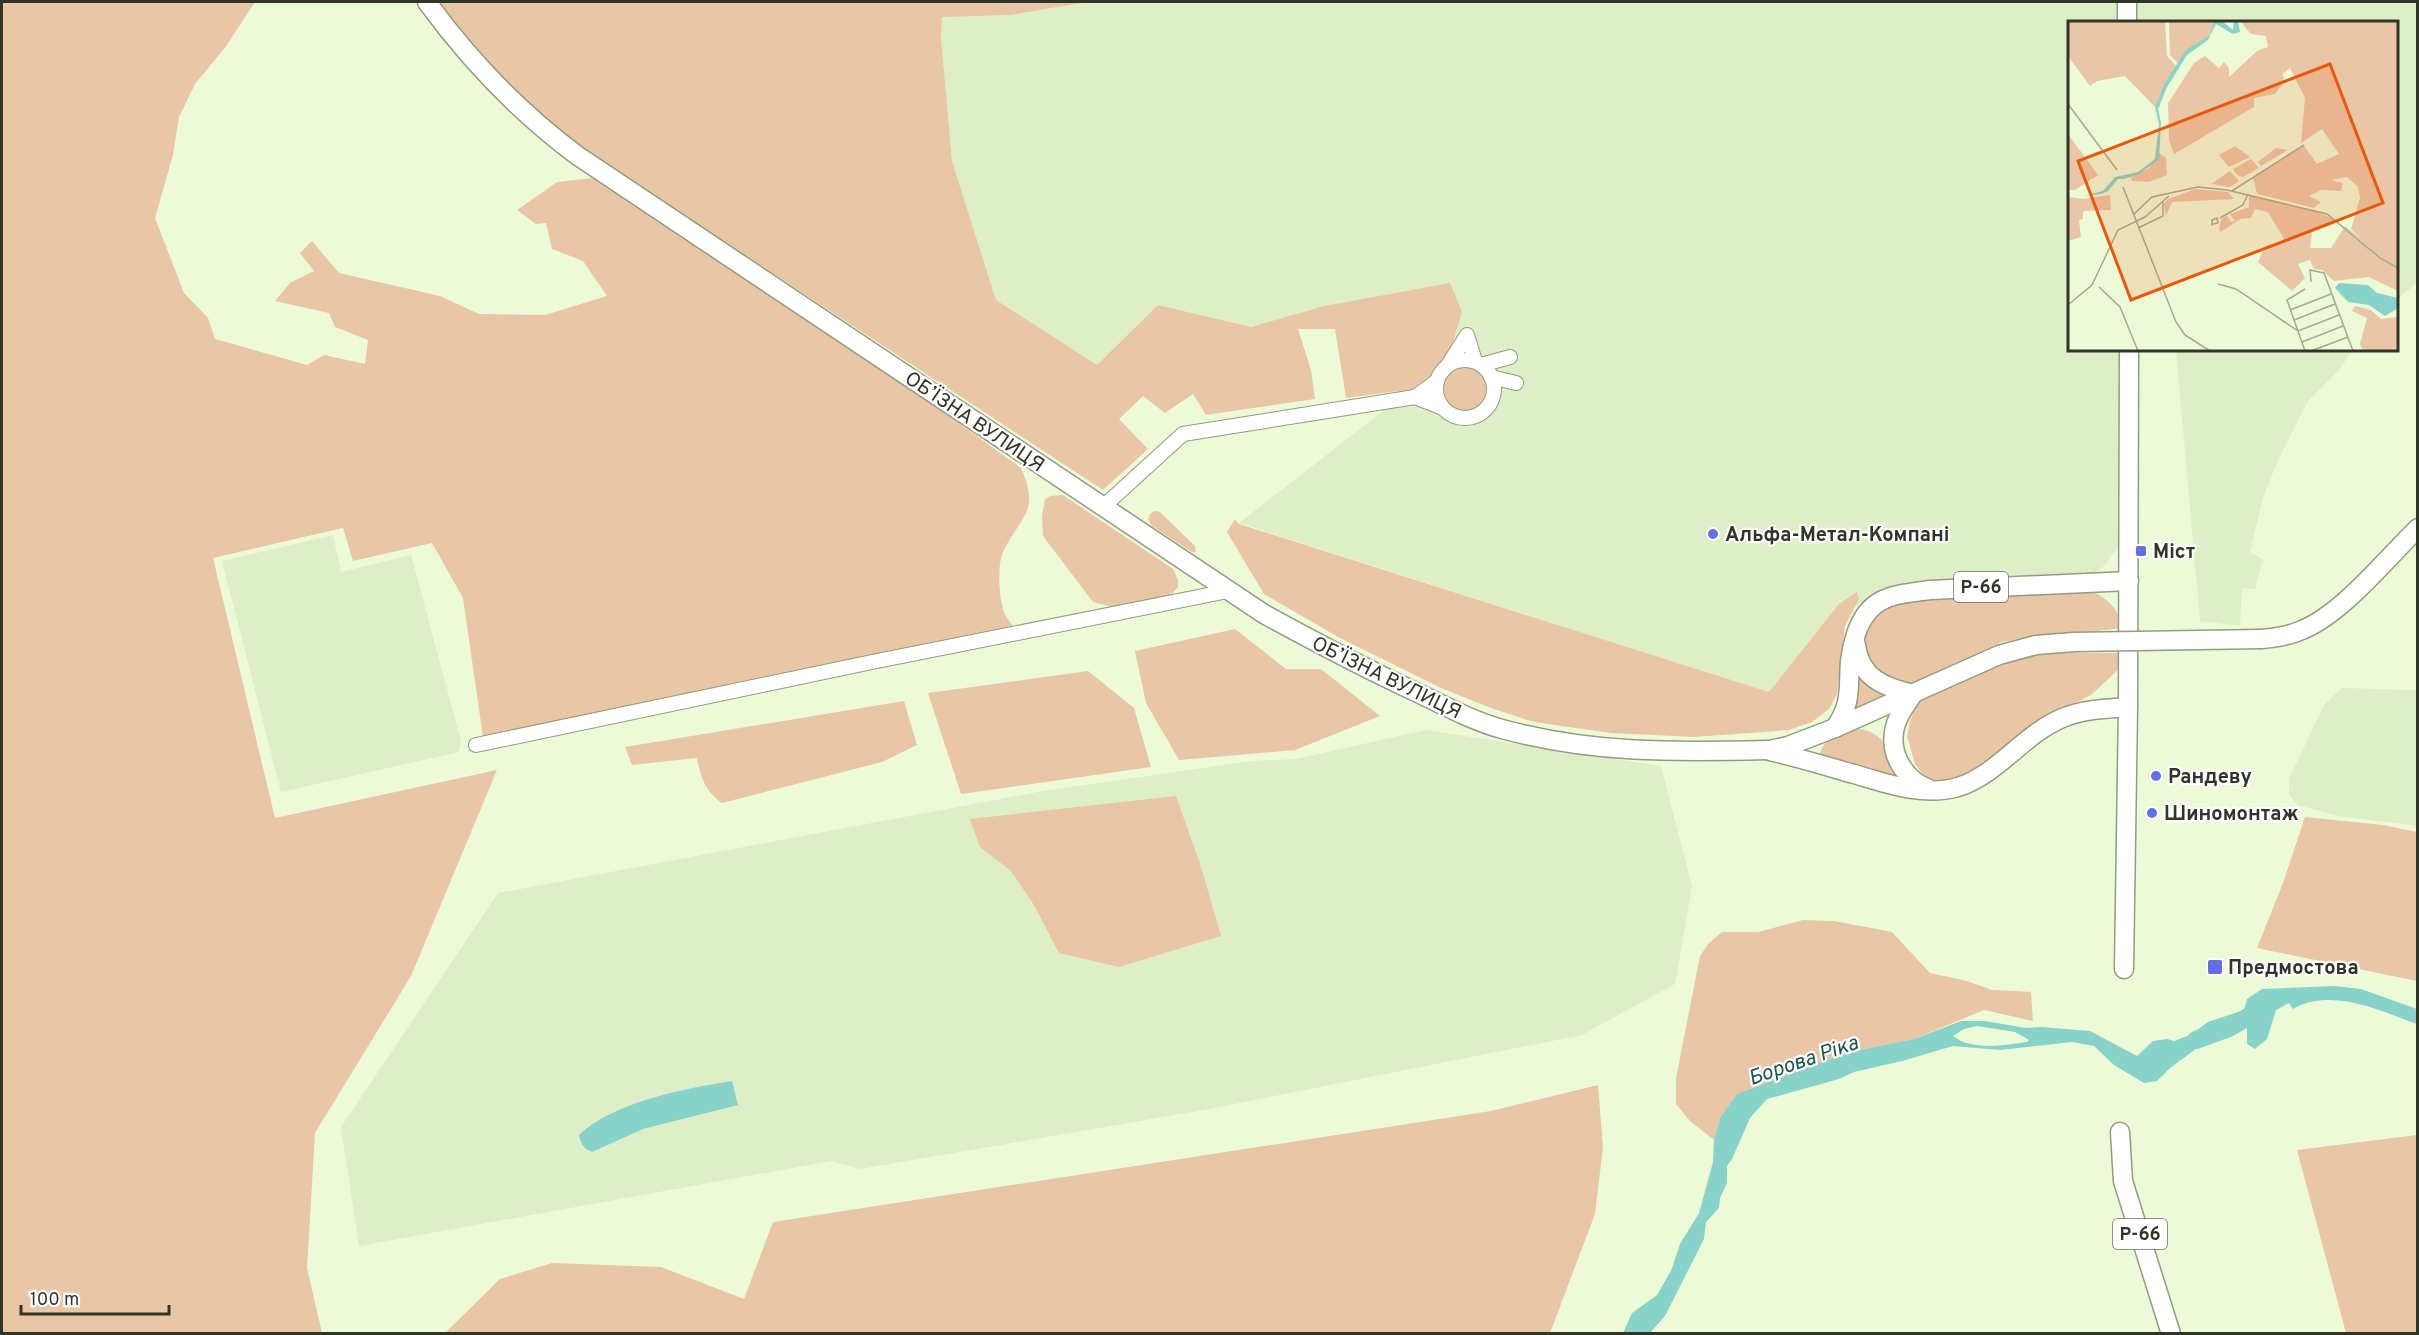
<svg xmlns="http://www.w3.org/2000/svg" width="2419" height="1335" viewBox="0 0 2419 1335" font-family="Overpass,sans-serif">
<rect width="100%" height="100%" fill="#edfad8"/>
<!-- built -->
<g fill="#deeec6">
<path d="M1088 2H2120L2121 22H2070V350H2120V545L2103 567 2091 575 1902 585 1883 589 1855 607 1840 613 1839 605 1769 692 1239 523 1383 411 1450 283 1324 306 1251 327 1158 305 1097 365 996 300 952 161 941 37 942 16 1010 15Z"/>
<path d="M2135 2H2417V283L2397 299 2396 22H2135Z"/>
<path d="M2176 350H2353L2338 371 2308 401 2276 465 2263 498 2250 552 2263 559 2255 589 2242 588 2240 626 2200 621Z"/>
<path d="M333 535 341 572 411 555 461 741 459 752 281 792 222 561Z"/>
<path d="M2342 688 2417 690V827L2411 825 2338 816 2298 805 2289 794V779L2324 705Z"/>
<path d="M1426 730 1661 766 1692 886 1675 984 1582 1035 1204 1110 860 1169 831 1161 359 1246 341 1127 498 893 1043 791 1251 761 1296 759Z"/>
</g>
<!-- green -->
<g fill="#e9c6a5">
<path d="M2 2H255L227 45 195 84 179 117 173 155 155 218 184 293 208 318 215 339 307 365 324 355 365 364 368 340 335 327 329 313 275 301 290 283 314 271 300 253 312 241 339 273 440 296 479 314 545 315 607 296 583 261 552 249 546 223 536 224 517 210 557 182 593 178 730 265 861 353 1021 468C1041 513 1020 516 1003 552 997 565 999 599 1004 612 1006 617 1011 623 1014 628L483 737 463 598 432 543 353 561 343 528 213 558 275 818 497 770 411 976 315 1133 307 1268 322 1333 2 1334Z"/>
<path d="M440 2H1088L1010 15 942 17 941 37 952 161 996 300 1097 365 1158 305 1251 327 1324 306 1450 283 1462 312 1451 348 1433 373 1413 389 1346 398 1335 329H1298L1311 370 1315 399 1206 415 1193 394 1165 413 1143 396 1119 419 1148 449 1103 490 609 166 543 118 487 64Z"/>
<circle cx="1464" cy="389" r="22"/>
<path d="M1063 495 1173 569 1178 580V587L1170 596 1113 607 1093 602 1043 536 1042 516 1045 500 1050 496Z"/>
<path d="M1154 511 1160 512 1195 546 1196 552H1192L1152 526 1148 519 1150 514Z"/>
<path d="M1235 519 1239 524 1769 692 1839 604 1857 592 1859 599 1845 626 1837 694 1829 709 1812 722 1789 730 1694 737 1611 733 1534 722 1491 708 1441 688 1340 638 1264 594 1227 532Z"/>
<path d="M2087 589C2105 597 2120 607 2121 628L2066 635 2046 634 2002 642 1908 685C1871 679 1861 657 1864 622L1892 599Z"/>
<path d="M1235 629 1286 669H1321L1380 716 1295 750 1179 760 1146 703 1135 651Z"/>
<path d="M2037 653H2123L2120 668 2091 695 2061 710 1980 769 1942 784 1931 780 1922 773 1915 764 1907 736 1911 718 1919 700 1987 667Z"/>
<path d="M1854 661 1893 697 1853 714Z"/>
<path d="M1088 671 1134 708 1151 767 961 794 928 693Z"/>
<path d="M904 701 917 745 882 762 722 803C705 791 701 778 697 758L632 765 625 747Z"/>
<path d="M1858 729C1888 732 1888 755 1899 778L1820 756C1821 738 1842 735 1858 729Z"/>
<path d="M1176 796 1202 870 1221 936 1119 967 1059 953 1034 905 1011 871 980 847 970 819Z"/>
<path d="M2305 817 2383 825 2417 832V981L2257 948 2283 883Z"/>
<path d="M1803 920 1834 921 1892 932 1930 973 1967 981 1992 990 2031 992 2033 1021 1984 1010 1914 1039 1849 1052 1720 1118 1714 1140 1690 1121 1676 1104V1078L1700 956 1709 943 1722 932H1758Z"/>
<path d="M1598 1085 1603 1147 1595 1214 1550 1333H445L500 1279 552 1263 661 1267 744 1299 773 1222 1491 1111Z"/>
<path d="M2417 1135V1333H2346L2297 1150Z"/>
</g>
<!-- water -->
<g fill="#87d3c9" fill-rule="evenodd">
<path d="M2335 986 2361 989 2417 1009V1024C2380 1011 2332 987 2293 1009L2289 1003 2276 1010 2267 1039 2255 1049 2247 1044V1026L2228 1023 2211 1038 2170 1068 2157 1081 2144 1083 2114 1065 2094 1046 2072 1042 2000 1050 1953 1046 1902 1061 1854 1072 1839 1079 1767 1099 1750 1118 1732 1159 1727 1166V1183L1720 1198 1719 1208 1706 1222 1704 1239 1665 1316 1650 1333H1623L1632 1313 1657 1295 1671 1271 1680 1244 1699 1213 1713 1162 1714 1140 1720 1118 1737 1094 1849 1052 1914 1039 1961 1021H1985L2026 1028 2041 1027 2090 1031 2137 1056 2153 1041 2167 1039 2174 1041 2190 1035 2208 1022 2244 1010 2247 999 2262 989ZM1977 1026 2015 1032 2029 1040 2027 1042C2005 1045 1972 1051 1953 1036L1964 1029Z"/>
<path d="M732 1081 738 1105 643 1129 592 1152C583 1148 581 1144 579 1135 613 1102 687 1088 732 1081Z"/>
</g>
<g fill="none" stroke-linecap="round" stroke-linejoin="round">
<!-- river -->
<path stroke="#87d3c9" stroke-width="18" d="M2196 1040 2229 1028 2258 1011"/>
<!-- minor casing -->
<g stroke="#919d7e" stroke-width="16">
<g id="minor">
<circle cx="1465" cy="389" r="29"/>
<path d="M1448 365 1467 335 1475 361"/>
<path d="M1481 365 1510 357"/>
<path d="M1491 377 1516 383"/>
<path d="M1437 381 1415 397 1443 408"/>
<path d="M1103 507 1183 434 1415 397"/>
<path d="M476 745 872 662 1228 591"/>
</g>
</g>
<!-- major casing -->
<g stroke="#919d7e" stroke-width="21">
<g id="major">
<path d="M427 2C470 61 520 113 578 156L1264 614C1315 642 1366 669 1418 693 1445 706 1473 721 1502 729 1593 754 1676 752 1769 750L1788 746 1835 728 1999 655 2036 645 2074 642"/>
<path d="M2127 2V22"/>
<path d="M2261 639C2275 638 2289 636 2302 630 2342 614 2386 559 2418 528"/>
<path d="M1856 645C1860 678 1884 687 1913 694"/>
<path d="M1913 694C1905 706 1896 718 1894 732 1890 757 1907 781 1929 789"/>
<path d="M1835 728C1852 703 1848 690 1850 661 1851 652 1853 643 1856 634 1869 595 1894 595 1930 590L2129 581"/>
<path d="M1770 751C1799 758 1826 766 1854 774 1888 784 1923 797 1958 787 1999 774 2025 732 2065 717 2085 709 2107 709 2128 707"/>
<path d="M2124 969 2128 707 2129 350"/>
<path d="M2120 1132 2123 1181 2171 1334"/>
</g>
</g>
<!-- minor -->
<use href="#minor" stroke="#fff" stroke-width="14"/>
<!-- major -->
<use href="#major" stroke="#fff" stroke-width="18"/>
<!-- major-bridge casing -->
<g stroke="#919d7e" stroke-width="21" stroke-linecap="butt">
<path id="major-bridge" d="M2074 642 2261 639"/>
</g>
<!-- major-bridge -->
<use href="#major-bridge" stroke="#fff" stroke-width="18"/>
</g>
<!-- markers -->
<g fill="#626fe7" stroke="#fff" stroke-width="2">
<circle cx="1713" cy="534" r="6"/>
<rect x="2135" y="545" width="12" height="12" rx="3"/>
<circle cx="2156" cy="776" r="6"/>
<circle cx="2152" cy="813" r="6"/>
<rect x="2207" y="959" width="16" height="16" rx="3"/>
</g>
<g text-anchor="middle" stroke-width="4.5" stroke-linejoin="round" paint-order="stroke">
<!-- shield labels -->
<g fill="#fff" stroke="#6e7268" stroke-width="1.5">
<rect x="1954" y="572" width="54" height="30" rx="4.5"/>
<rect x="2113" y="1219" width="54" height="30" rx="4.5"/>
</g>
<g font-size="18" font-weight="bold" fill="#303528">
<text x="1981" y="593">Р-66</text>
<text x="2140" y="1240">Р-66</text>
</g>
<!-- street labels -->
<g font-size="20" fill="#303528" stroke="#fff">
<text transform="translate(975 421) rotate(34)" y="7">ОБ’ЇЗНА ВУЛИЦЯ</text>
<text transform="translate(1387 677) rotate(26)" y="7">ОБ’ЇЗНА ВУЛИЦЯ</text>
</g>
<!-- poi labels -->
<g font-size="20" font-weight="bold" fill="#303528" stroke="#fff" text-anchor="start">
<text x="1725" y="541">Альфа-Метал-Компані</text>
<text x="2153" y="558">Міст</text>
<text x="2168" y="783">Рандеву</text>
<text x="2164" y="820">Шиномонтаж</text>
<text x="2228" y="974">Предмостова</text>
</g>
<!-- water labels -->
<g font-size="21" font-style="italic" fill="#15564f" stroke="#fff">
<text transform="translate(1803 1060) rotate(-19)" y="7">Борова Ріка</text>
</g>
</g>
<!-- overview -->
<g transform="translate(2068 21)">
<rect width="330" height="330" fill="#edfad8"/>
<path d="M0 0H97L99 35 108 45 87 86 57 55 29 60 22 65 0 35ZM101 0H147L142 14 119 29 110 43 102 34ZM172 0H330V247L308 233 283 208 292 177 290 166 279 156 263 159 275 162 273 170 253 169 241 175 253 181 246 187 189 173 185 157 236 125 249 143 271 133 254 108 233 122 237 77 222 47 227 42 215 53 216 61 207 73 186 77V86L106 133 101 119 100 82 126 42 137 35 151 47 156 41 161 47V56L189 30 200 26 198 15 183 13ZM0 113 30 154 7 169H0ZM167 125 182 136 161 146 151 134ZM208 127 220 129 193 145 190 141ZM91 132 98 137 99 154 81 161 64 160 63 157 81 147ZM183 138 191 147 175 156 169 154 165 148ZM162 150 171 160 162 166 143 163ZM127 168 160 171 166 178 104 181 98 195 96 183 100 178ZM42 174 43 189 15 190V198L11 199 13 216 0 220V176L16 178ZM181 175 245 189 272 201 244 211 242 227H263L277 205 330 248V270L301 256 266 260 254 249 246 248 242 239 230 243 237 257 224 270 190 241 195 230 216 218 200 191 187 188 183 197 172 198 153 211 151 208 153 198 159 195 163 201 167 200 162 193 181 186ZM287 285 303 289 313 298 330 296V330H295L292 323 299 297 284 290Z" fill="#e9c6a5"/>
<path d="M154 0 165 9 166 0H170L172 11 165 13 148 3 140 19 119 34 99 66 90 88 93 102 91 138 70 154 56 158H50L40 170 33 173 16 175 35 170 47 156 70 151 87 138 91 103 87 86 97 62 118 29 142 14 146 1ZM271 262 300 264 309 272 330 277V287L317 295 301 284 280 281 267 267Z" fill="#87d3c9"/>
<path fill="none" stroke="#a1ab92" stroke-width="1.5" d="M0 83 49 149M55 166 108 301 117 314 142 330M164 170 236 124M65 194 84 176 130 166 159 169 259 193 312 237 330 247M152 197 175 184 180 173M144 205V199L149 197 150 202 145 203M70 207 95 195V180M243 261 242 249 256 252 285 330M150 263 168 268 230 310 271 294M31 266 52 286 70 330M237 268 219 279 237 330M0 284 24 264 50 209 77 196 101 175M222 289 263 273M226 299 267 283M234 321 275 305M243 330 280 316"/>
<path fill="#e8590c" fill-opacity="0.15" stroke="#e8590c" stroke-width="3" d="M262 43 315 182 63 279 10 140Z"/>
<rect width="330" height="330" fill="none" stroke="#303528" stroke-width="3"/>
</g>
<!-- border -->
<rect width="2419" height="1335" fill="none" stroke="#303528" stroke-width="6"/>
<!-- scale -->
<path d="M21 1305v9h148v-9" fill="none" stroke="#303528" stroke-width="3"/>
<text x="30" y="1305" font-size="18" fill="#303528" stroke="#ffffff" stroke-width="4.5" paint-order="stroke">100 m</text>
</svg>
